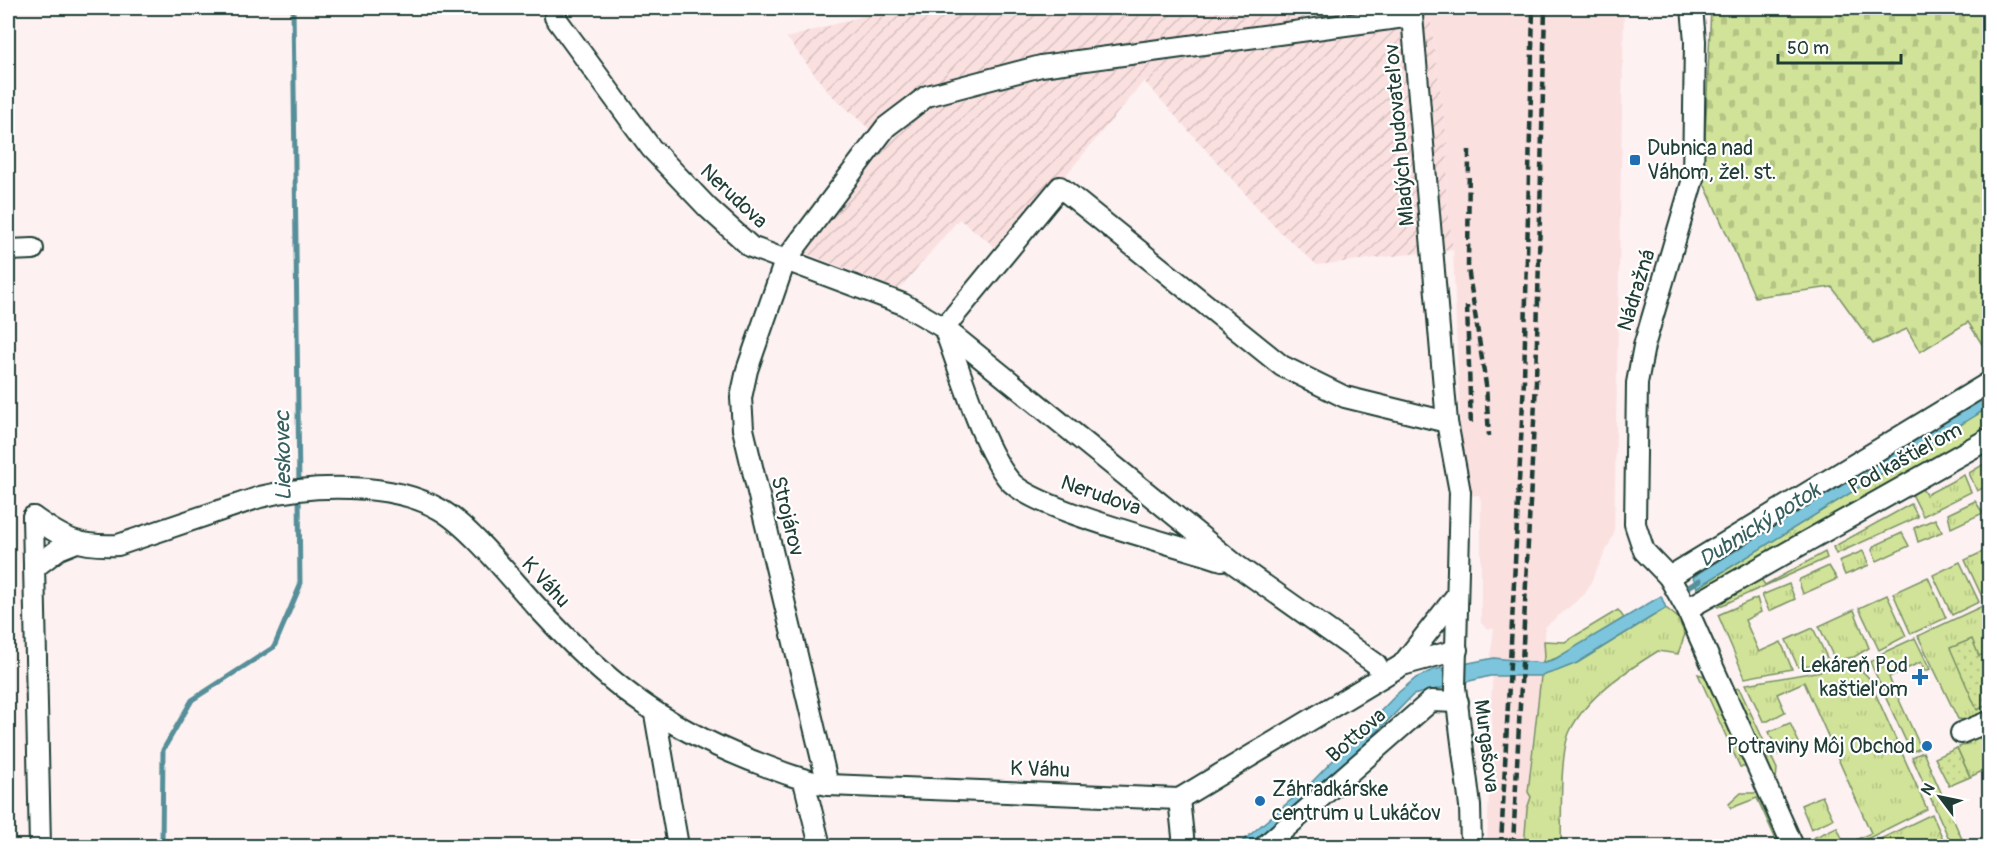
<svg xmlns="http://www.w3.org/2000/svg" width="1997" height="854" viewBox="0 0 1997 854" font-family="Pangolin,sans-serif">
<defs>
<pattern id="industrial-furrows" width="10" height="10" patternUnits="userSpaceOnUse" patternTransform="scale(1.5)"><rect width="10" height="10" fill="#fbe0e0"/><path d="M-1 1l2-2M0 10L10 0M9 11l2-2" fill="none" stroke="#d7c1c1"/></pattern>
<pattern id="grass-tufts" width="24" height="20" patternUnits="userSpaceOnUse" patternTransform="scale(1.5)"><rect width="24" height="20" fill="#d1e398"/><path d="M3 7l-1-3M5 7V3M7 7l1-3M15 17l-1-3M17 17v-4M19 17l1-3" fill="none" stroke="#b3c484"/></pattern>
<pattern id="cemetery-stones" width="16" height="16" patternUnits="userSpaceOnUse" patternTransform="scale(1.5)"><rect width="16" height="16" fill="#d1e398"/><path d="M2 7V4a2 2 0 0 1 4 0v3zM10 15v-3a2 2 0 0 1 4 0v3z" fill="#b3c484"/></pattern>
<pattern id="park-dots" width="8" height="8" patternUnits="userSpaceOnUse" patternTransform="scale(1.5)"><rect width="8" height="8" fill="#d1e398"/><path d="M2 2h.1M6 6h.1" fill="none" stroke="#b3c484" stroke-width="1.8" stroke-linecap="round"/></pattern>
</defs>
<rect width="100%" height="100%" fill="#fdf1f1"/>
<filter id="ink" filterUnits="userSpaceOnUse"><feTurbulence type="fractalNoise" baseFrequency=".0167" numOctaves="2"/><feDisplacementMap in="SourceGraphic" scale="12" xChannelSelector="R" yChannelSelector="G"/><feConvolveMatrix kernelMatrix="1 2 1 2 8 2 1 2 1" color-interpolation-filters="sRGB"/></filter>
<g filter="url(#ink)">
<!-- built -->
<path fill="#fbe0e0" d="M1429 8H1624L1614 534 1585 594 1545 627V657L1533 734 1528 792 1531 797 1524 846H1487L1489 791 1495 785 1491 701 1494 659 1490 658 1494 629 1486 628 1481 623V501L1479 495 1469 496 1465 450 1461 446 1453 249 1446 193 1448 148Z"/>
<!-- industrial -->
<path fill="url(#industrial-furrows)" d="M891 8H1429L1448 148 1446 193 1453 249 1317 265 1275 227 1144 81 1002 252 959 219 899 289 789 247 874 133 828 92 787 38Z"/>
<!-- grass -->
<g fill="url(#grass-tufts)" stroke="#789066" stroke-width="1.5">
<path d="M1989 407V431L1701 594 1697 588Z"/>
<path d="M1989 461V485L1977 491 1969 473Z"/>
<path d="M1964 475 1971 492 1923 516 1911 492 1921 487 1926 495Z"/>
<path d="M1975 501 1983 513 1951 528 1948 514Z"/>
<path d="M1911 504 1918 517 1836 554 1833 547Z"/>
<path d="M1935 519 1942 532 1918 542 1914 528Z"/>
<path d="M1902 533 1909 546 1877 561 1872 550 1874 546Z"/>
<path d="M1989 549V599L1984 601 1965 560Z"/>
<path d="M1863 551 1869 565 1845 575 1839 561Z"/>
<path d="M1825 552 1827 558 1718 607 1716 602 1759 576 1765 585Z"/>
<path d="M1960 562 1979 602 1952 615 1933 575Z"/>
<path d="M1829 566 1837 579 1803 594 1799 582 1800 579Z"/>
<path d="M1928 577 1946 618 1911 634 1893 593Z"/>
<path d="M1789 584 1795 599 1769 611 1762 595Z"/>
<path d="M1887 595 1906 636 1879 650 1859 608Z"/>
<path d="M1757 598 1761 612 1745 620 1759 652 1781 642 1792 669 1745 678 1718 615Z"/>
<path d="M1989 603V710L1967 720 1958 719 1918 636Z"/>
<path d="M1666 608 1677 617 1685 634 1678 654 1658 651C1626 671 1587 696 1570 731 1559 754 1562 819 1561 846H1524L1527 809 1531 797 1528 792 1541 676 1577 663Z"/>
<path d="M1618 610 1624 618 1563 656 1542 663 1545 657 1544 641 1565 642Z"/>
<path d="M1854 610 1869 648 1854 657 1835 660 1819 626Z"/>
<path d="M1813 628 1829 662 1798 667 1786 640Z"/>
<path d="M1915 638 1930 669 1925 671 1921 662 1889 677 1892 685 1883 690 1870 662 1877 659 1876 656Z"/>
<path d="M1850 666H1857L1868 677 1927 809 1853 846H1817L1813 838 1837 827 1845 845 1871 833 1804 682 1777 694 1785 712 1768 721H1763L1746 684Z"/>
<path d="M1698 674 1708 677 1748 763 1745 767H1740Z"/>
<path d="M1739 688 1777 769 1776 780 1773 781 1728 691Z"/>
<path d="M1895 691 1921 748 1911 752 1885 696Z"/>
<path d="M1790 723 1800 745 1779 755 1769 732Z"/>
<path d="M1974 736 1982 739 1989 737V768L1970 777 1957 748 1969 743 1967 738Z"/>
<path d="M1923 752 1962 839 1951 843 1912 757Z"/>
<path d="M1741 793H1758L1762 797 1784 846H1779L1757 798 1731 808 1729 804Z"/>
<path d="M1822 796 1833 819 1811 829 1801 805Z"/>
<path d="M1932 814 1946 846H1876L1874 842Z"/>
</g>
<!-- cemetery -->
<path fill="url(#cemetery-stones)" stroke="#789066" stroke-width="1.5" d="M1711 8H1989V350L1987 352 1968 322 1920 352 1907 329 1873 344 1832 287 1755 297 1703 181Z"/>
<!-- park -->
<g fill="url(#park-dots)" stroke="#789066" stroke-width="1.5">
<path d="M1972 639 1979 656 1989 652V704L1977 710 1950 648Z"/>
<path d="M1957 748 1970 777 1949 786 1935 758Z"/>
</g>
<!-- water -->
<g fill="#7cc5dd" stroke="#578f99" stroke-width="1.5">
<path d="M1989 393V407L1697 588 1693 577Z"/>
<path d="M1661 596 1666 608 1577 663 1557 671 1541 676H1490L1413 695 1308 803 1255 846H1237L1312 782 1399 692 1416 678 1433 670 1494 658 1542 663 1555 659Z"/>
</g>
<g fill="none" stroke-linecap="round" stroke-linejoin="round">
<!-- stream -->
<g stroke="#578f99" stroke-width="5">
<path d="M293 8 299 486"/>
<path d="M1682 591 1700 580"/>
<path d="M162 846 163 750 192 700 274 647 300 586 299 495"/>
</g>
<!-- minor casing -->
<g stroke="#1f3d34" stroke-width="24">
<g id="minor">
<path d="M1692 8 1695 41 1693 179 1644 346 1637 383 1635 524 1644 551 1669 577 1687 609 1793 846"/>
<path d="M555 17 651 148 708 208 751 247 903 304 944 328 1236 565 1376 664 1383 676"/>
<path d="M8 250 33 249"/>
<path d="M33 517C64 539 79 547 118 545L260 497C311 484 392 482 439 509 470 526 513 581 538 608 605 681 657 723 750 760 776 770 800 780 828 785L1179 799 1402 665 1457 650"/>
<path d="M33 517 40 846"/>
<path d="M1222 560C1179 545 1033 510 1009 480 981 445 961 372 944 328L1060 187 1282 366 1345 397 1447 422"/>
<path d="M34 568 59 549 74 543"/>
<path d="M1669 577 1990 382"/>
<path d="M1687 609 1990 438"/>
<path d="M1402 665 1457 595"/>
<path d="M655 714 678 846"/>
<path d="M1961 733 1990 721"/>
<path d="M804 781 820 846"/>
<path d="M828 785 743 429 741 398 747 370 785 261 886 127 927 96 1041 66 1412 16 1447 422 1460 492 1455 687 1470 806 1471 846"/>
<path d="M1179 799 1184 846"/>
<path d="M1265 846 1431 701 1458 702"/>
</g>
</g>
<!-- minor -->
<use href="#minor" stroke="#fff" stroke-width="20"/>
<!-- rail -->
<g stroke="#1f3d34" stroke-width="4.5" stroke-dasharray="9 4.5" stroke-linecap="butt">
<path d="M1469 150 1468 268 1486 385 1489 436"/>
<path d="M1467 306 1471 427"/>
<path d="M1501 846 1524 380 1533 8"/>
<path d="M1513 846 1536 381 1545 8"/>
</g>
</g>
</g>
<!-- markers -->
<g fill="#1f6fb2" stroke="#fff" stroke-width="2">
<rect x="1629" y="154" width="12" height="12" rx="3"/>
<path d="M1917 668h6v6h6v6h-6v6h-6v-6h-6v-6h6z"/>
<circle cx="1927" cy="746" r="6"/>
<circle cx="1260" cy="801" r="6"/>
</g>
<g text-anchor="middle" stroke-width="4.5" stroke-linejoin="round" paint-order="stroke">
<!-- street labels -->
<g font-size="21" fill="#1f3d34" stroke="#fff">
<text transform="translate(1399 135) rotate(-95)" y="7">Mladých budovateľov</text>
<text transform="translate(734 196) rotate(43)" y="7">Nerudova</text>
<text transform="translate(1636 290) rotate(-73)" y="7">Nádražná</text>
<text transform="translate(1905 458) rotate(-29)" y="7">Pod kaštieľom</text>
<text transform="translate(1101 495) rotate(19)" y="7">Nerudova</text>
<text transform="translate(788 516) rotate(76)" y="7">Strojárov</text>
<text transform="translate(546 582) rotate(47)" y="7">K Váhu</text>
<text transform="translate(1356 735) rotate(-41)" y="7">Bottova</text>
<text transform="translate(1487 746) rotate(83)" y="7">Murgašova</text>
<text transform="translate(1040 769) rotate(2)" y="7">K Váhu</text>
</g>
<!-- poi labels -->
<g font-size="21" fill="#1f3d34" stroke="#fff" text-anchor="start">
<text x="1647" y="155">Dubnica nad<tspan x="1647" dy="24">Váhom, žel. st.</tspan></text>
<text x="1908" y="672" text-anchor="end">Lekáreň Pod<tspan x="1908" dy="24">kaštieľom</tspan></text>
<text x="1915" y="753" text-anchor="end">Potraviny Môj Obchod</text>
<text x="1272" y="796">Záhradkárske<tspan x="1272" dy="24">centrum u Lukáčov</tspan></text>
</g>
<!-- water labels -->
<g font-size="22" font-style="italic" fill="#365f5e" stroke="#fff">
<text transform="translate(282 456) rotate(-91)" y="8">Lieskovec</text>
<text transform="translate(1759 524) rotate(-32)" y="8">Dubnický potok</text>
</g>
</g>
<!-- margin -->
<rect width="1997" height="854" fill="none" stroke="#fff" stroke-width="30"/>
<rect x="15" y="15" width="1967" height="824" fill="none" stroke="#1f3d34" stroke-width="2" filter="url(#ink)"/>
<!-- north arrow -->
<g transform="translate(1940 797) rotate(302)" stroke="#ffffff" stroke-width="4.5" paint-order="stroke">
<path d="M0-4.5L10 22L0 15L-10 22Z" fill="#1f3d34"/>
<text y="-9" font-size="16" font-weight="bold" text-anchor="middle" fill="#1f3d34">N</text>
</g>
<!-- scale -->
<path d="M1778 54v9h123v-9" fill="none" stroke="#1f3d34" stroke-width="3"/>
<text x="1787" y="54" font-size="18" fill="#1f3d34" stroke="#ffffff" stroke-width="4.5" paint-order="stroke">50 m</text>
</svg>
